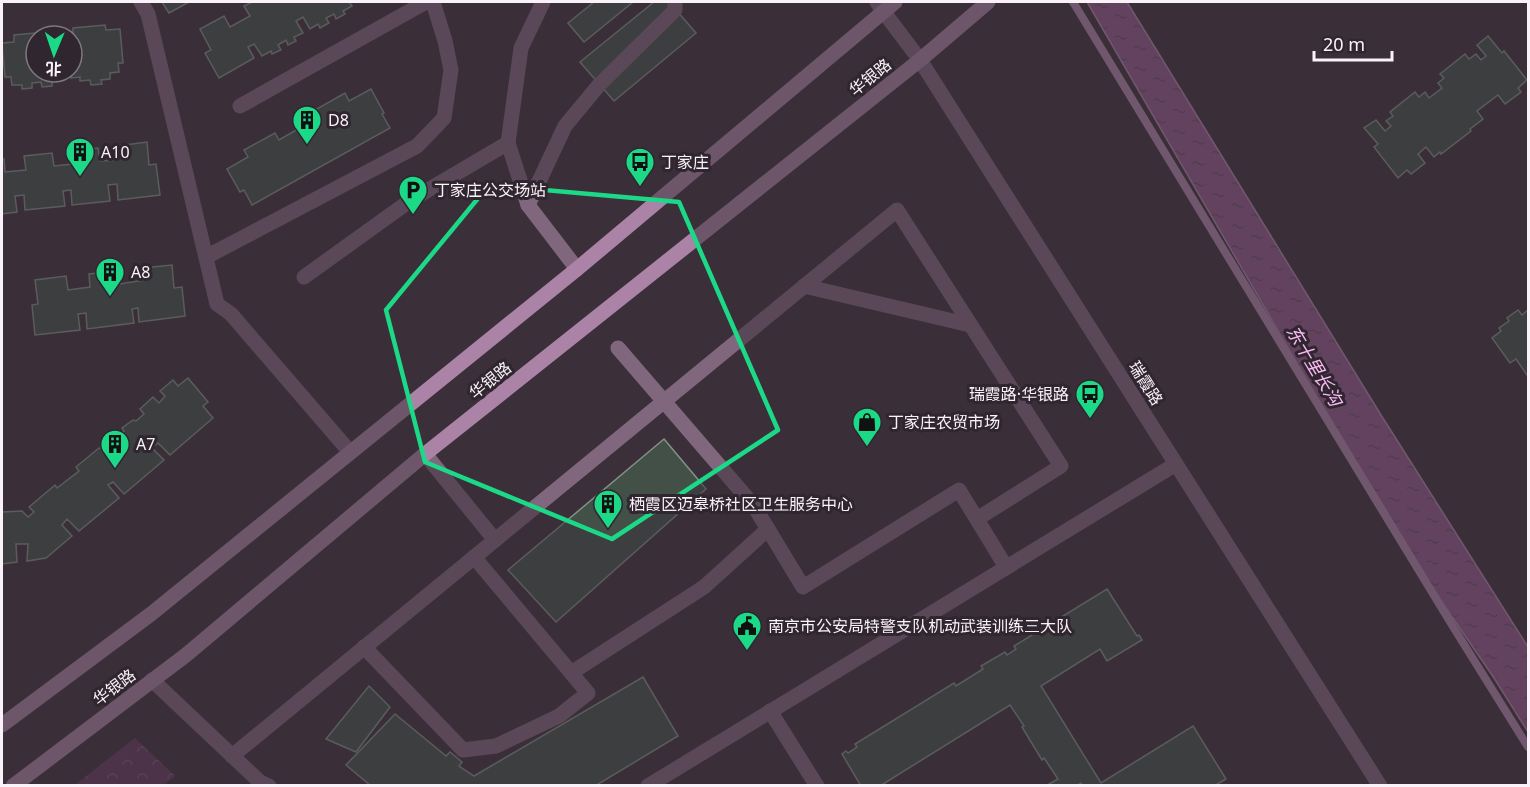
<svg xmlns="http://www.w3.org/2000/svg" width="1530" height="787" viewBox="0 0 1530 787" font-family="'Noto Sans','Noto Sans SC',sans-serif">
<defs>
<pattern id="forest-crowns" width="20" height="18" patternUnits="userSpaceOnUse" patternTransform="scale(1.5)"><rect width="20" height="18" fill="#653861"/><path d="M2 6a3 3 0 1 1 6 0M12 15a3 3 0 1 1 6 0" fill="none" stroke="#7c5578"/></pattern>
<pattern id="water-ripples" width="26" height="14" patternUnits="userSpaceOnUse" patternTransform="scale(1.5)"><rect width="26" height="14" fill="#945a8f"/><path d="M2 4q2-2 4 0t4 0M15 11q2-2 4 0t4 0" fill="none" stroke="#6c516a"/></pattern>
</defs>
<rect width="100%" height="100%" fill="#3b2f39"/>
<!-- forest -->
<path fill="url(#forest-crowns)" d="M135 738 175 776 163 785H75Z"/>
<!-- water -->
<path fill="url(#water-ripples)" stroke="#b388af" stroke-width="1.5" d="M1087 2H1127L1381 415 1528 647V732L1494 678 1402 544Z"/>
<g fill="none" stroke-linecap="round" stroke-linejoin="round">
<!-- stream -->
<path stroke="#b388af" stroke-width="8" d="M1073 2 1452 625 1528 747"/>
</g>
<!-- building -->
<g fill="#425047" stroke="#829288" stroke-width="1.5">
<path d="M162 2H189L169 13Z"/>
<path d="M252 2H349L352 6 343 11 345 14 336 19 334 14 326 18 329 23 320 28 318 24 310 29 303 17 296 21 303 33 294 37 296 41 288 45 286 40 278 45 281 50 272 54 271 51 262 56 254 44 248 47 254 58 219 78 205 53 211 50 200 29 224 16 230 27 250 16 244 6Z"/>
<path d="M594 2H633L584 42 568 23Z"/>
<path d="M654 2H669L696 33 614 101 580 62Z"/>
<path d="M105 25 106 30 120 29 123 63H118L119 72 110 73V79L101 80 102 84 91 85 90 80 80 81V77L71 78 72 36H62L73 35V28Z"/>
<path d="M46 32V36H36V72H61V79L52 80V86L42 87 41 82 32 83V88L22 89V85H12L11 77H5L2 43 14 42V35Z"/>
<path d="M1488 36 1502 53 1504 51 1527 80 1518 88 1521 92 1505 104 1498 95 1477 111 1483 119 1470 129 1471 131 1441 154 1440 152 1434 157 1426 147 1418 154 1425 163 1411 174 1407 170 1398 178 1374 147 1378 144 1364 128 1376 120 1385 131 1391 126 1386 121 1393 116 1390 112 1415 92 1419 97 1425 92 1429 98 1442 88 1438 83 1444 78 1440 74 1465 54 1469 59 1476 54 1481 60 1486 56 1477 45Z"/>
<path d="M371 89 384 113 382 114 390 128 252 205 244 190 240 192 227 169 248 157 244 150 275 133 279 140 319 117 315 110 345 93 349 101Z"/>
<path d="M147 142 149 165 156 164 160 195 118 200 117 184 108 185 110 201 72 205 71 190 63 191 65 206 25 210 24 195 15 196 17 212 2 214V159H4L5 172 26 170 24 156 52 153 54 166 73 164 71 151 98 148 100 161 118 160 117 146Z"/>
<path d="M172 265 174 288 182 287 185 316 139 322 138 308 132 309 134 323 87 329 86 313 78 314 80 330 35 335 32 305 38 304 35 280 66 276 68 290 90 287 89 274 118 271 120 284 144 280 143 268Z"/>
<path d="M1518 310 1522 315 1528 310V373L1527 375 1516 359 1510 363 1492 338 1501 331 1499 328 1509 321 1507 318Z"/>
<path d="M188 378 208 402 203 406 213 418 170 455 158 443 152 448 164 460 124 494 113 482 108 485 119 498 79 531 67 519 62 525 72 536 46 558 27 561 28 544H16L17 562 2 564V512L22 511 28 517 34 512 29 507 55 485 57 488 79 471 76 467 99 448 103 449 124 431 122 428 133 420 136 421 144 414 140 409 153 397 159 403 165 396 160 391 173 380 178 386Z"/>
<path d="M664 439 706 489 556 622 508 570Z"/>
<path d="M1107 589 1137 636 1139 635 1142 640 1107 661 1100 649 1041 686 1101 783 1193 726 1226 779 1214 786H1083L1081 783 1076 786H1050L1049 784 1058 779 1044 758 1042 760 1022 727 1024 726 1010 705 880 786H861L842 754 846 751 848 753 857 747 855 744 954 683 956 686 983 669 981 666 1005 652 1007 655 1016 649 1014 646Z"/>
<path d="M643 677 678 736 595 786H371L346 765 395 714 446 756 450 752 462 762 459 766 474 776Z"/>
<path d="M369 686 390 707 356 752 326 739Z"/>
</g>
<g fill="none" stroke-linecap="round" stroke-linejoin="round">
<!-- service -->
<g stroke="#81677e" stroke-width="15">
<path d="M141 2 148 14 217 304 231 314 350 452"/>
<path d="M543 2 521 48 508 143 528 205 577 269"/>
<path d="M240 106 426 2"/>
<path d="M528 205 565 126 599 85 675 10V2"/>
<path d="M206 257 417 146 444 118 451 70 445 41 433 2"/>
<path d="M304 277 411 200 508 143"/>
<path d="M804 286 970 325"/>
<path d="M618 348 754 506 803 587 959 490 1006 567"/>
<path d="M425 454 495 540"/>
<path d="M364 647 463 750 496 746 559 716 588 693 474 557"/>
<path d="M571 673 704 587 768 529"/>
<path d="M152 680 260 782 269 786"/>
<path d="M770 711 817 786"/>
<path d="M232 756 897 210 1061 466 977 519"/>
<path d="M648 786 1176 464"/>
</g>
<!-- tertiary -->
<path stroke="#81677e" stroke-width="15" d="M877 2 883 11 920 60 1380 786"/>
<!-- secondary -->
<g stroke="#ab83a7" stroke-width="15">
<path d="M2 725 151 614 577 269 895 2"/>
<path d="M13 786 186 655 425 454 920 60 988 2"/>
</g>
</g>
<!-- marked area -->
<path d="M0 0H1530V787H0ZM489 185 679 202 778 430 612 539 425 462 386 310Z" fill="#3b2f39" fill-opacity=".55" fill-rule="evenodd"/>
<path fill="none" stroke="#1cd988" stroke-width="4.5" stroke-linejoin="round" d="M489 185 679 202 778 430 612 539 425 462 386 310Z"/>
<!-- icons -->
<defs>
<g id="building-pin" transform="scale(1.5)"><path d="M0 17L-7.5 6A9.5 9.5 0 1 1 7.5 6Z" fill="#1cd988" stroke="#30262f"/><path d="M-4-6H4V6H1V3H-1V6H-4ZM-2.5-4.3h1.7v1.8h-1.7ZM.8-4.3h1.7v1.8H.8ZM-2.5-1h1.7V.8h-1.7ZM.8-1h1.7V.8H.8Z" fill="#111"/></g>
<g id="bus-pin" transform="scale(1.5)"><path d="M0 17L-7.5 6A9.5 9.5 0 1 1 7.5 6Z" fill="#1cd988" stroke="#30262f"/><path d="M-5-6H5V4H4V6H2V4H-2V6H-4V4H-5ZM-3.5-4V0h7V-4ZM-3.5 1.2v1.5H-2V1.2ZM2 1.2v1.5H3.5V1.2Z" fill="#111"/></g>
<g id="parking-pin" transform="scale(1.5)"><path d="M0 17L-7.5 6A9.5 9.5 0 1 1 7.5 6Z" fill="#1cd988" stroke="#30262f"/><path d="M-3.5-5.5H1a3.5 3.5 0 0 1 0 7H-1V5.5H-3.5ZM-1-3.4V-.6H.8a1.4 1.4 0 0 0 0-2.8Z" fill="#111"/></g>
<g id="shop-pin" transform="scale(1.5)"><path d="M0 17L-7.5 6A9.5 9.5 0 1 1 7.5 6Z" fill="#1cd988" stroke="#30262f"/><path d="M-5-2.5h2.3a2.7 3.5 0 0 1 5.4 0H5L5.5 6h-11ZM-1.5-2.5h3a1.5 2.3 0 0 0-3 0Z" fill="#111"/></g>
<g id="civic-pin" transform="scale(1.5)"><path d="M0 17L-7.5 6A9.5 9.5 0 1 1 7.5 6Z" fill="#1cd988" stroke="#30262f"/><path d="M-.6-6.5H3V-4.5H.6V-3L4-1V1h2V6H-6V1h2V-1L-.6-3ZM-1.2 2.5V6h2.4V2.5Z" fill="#111"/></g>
</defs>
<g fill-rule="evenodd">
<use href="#building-pin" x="307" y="120"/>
<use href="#building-pin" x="80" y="152"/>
<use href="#bus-pin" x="640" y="162"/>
<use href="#parking-pin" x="413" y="190"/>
<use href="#building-pin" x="110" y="272"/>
<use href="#bus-pin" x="1090" y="394"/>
<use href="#shop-pin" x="867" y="422"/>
<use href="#building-pin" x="115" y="444"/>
<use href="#building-pin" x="608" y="504"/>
<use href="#civic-pin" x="747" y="626"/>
</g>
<g text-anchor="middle" stroke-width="6" stroke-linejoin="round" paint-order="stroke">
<!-- street labels -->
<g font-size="16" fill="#faf2f9" stroke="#30262f">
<text transform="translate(870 77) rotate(-39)" y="6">华银路</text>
<text transform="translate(490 380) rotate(-39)" y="6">华银路</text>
<text transform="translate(1146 383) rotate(58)" y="6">瑞霞路</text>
<text transform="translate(114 687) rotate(-37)" y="6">华银路</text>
</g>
<!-- poi labels -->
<g font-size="16" fill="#faf2f9" stroke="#30262f" text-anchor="start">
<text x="328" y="126">D8</text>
<text x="101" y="158">A10</text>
<text x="661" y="168">丁家庄</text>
<text x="434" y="196">丁家庄公交场站</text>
<text x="131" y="278">A8</text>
<text x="1069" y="400" text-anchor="end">瑞霞路·华银路</text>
<text x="888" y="428">丁家庄农贸市场</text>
<text x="136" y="450">A7</text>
<text x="629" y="510">栖霞区迈皋桥社区卫生服务中心</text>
<text x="768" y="632">南京市公安局特警支队机动武装训练三大队</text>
</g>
<!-- water labels -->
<g font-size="18" font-style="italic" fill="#fbb9f4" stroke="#30262f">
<text transform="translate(1314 366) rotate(59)" y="6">东十里长沟</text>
</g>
</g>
<!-- border -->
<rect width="1530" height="787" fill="none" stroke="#faf2f9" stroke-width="6"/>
<!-- north arrow -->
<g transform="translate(54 54) rotate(182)"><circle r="28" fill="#30262f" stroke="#817880" stroke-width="1.5"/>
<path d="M0-4.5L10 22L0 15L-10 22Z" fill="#1cd988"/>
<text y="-9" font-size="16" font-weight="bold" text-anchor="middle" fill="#faf2f9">北</text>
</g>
<!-- scale -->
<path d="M1314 51v9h78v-9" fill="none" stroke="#faf2f9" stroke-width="3"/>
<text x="1323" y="51" font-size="18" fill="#faf2f9" stroke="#30262f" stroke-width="4.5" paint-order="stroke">20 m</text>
</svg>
